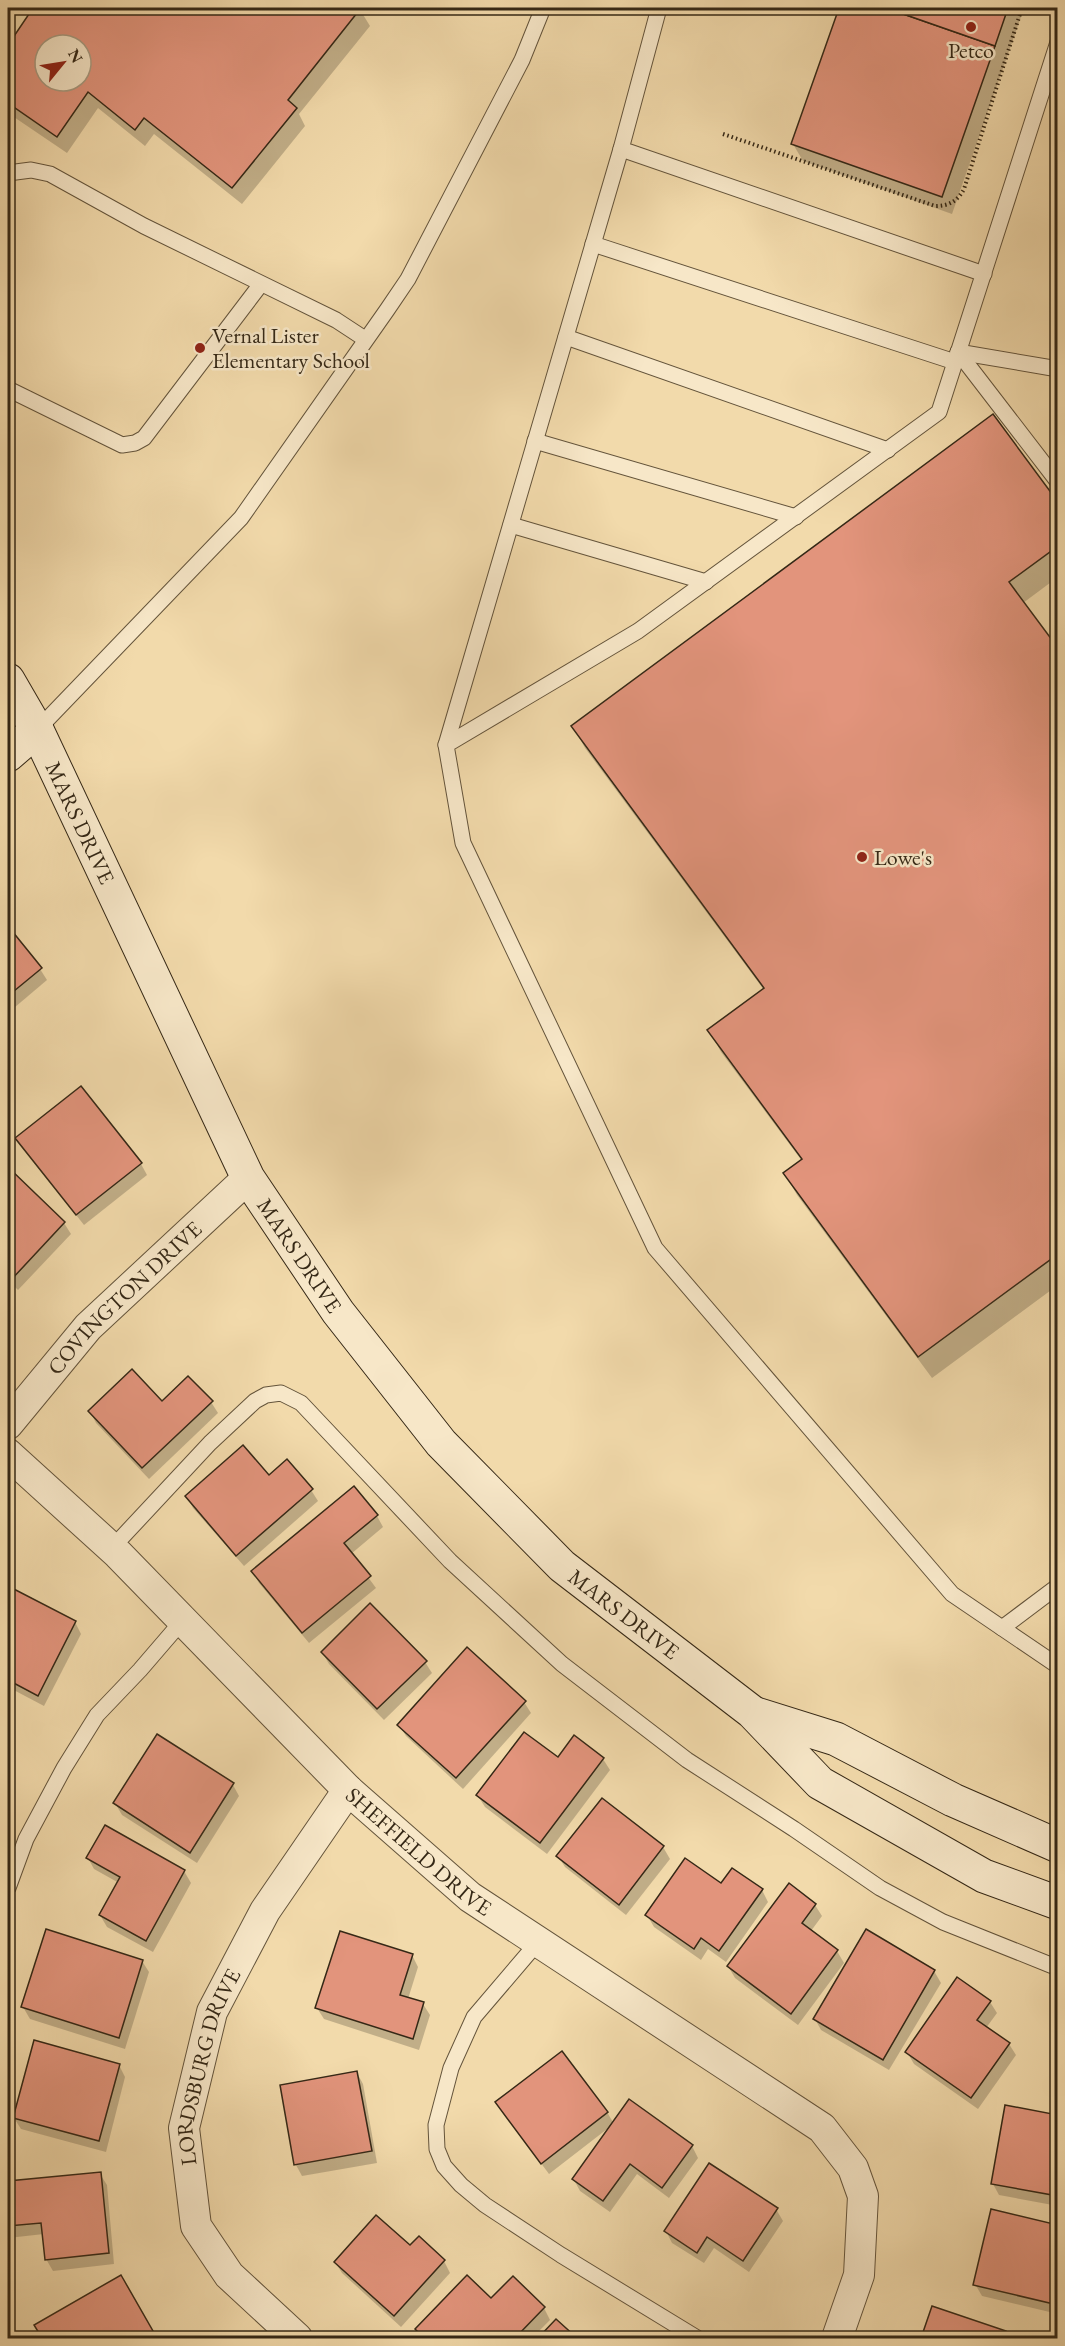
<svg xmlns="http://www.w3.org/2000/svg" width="1065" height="2346" viewBox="0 0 1065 2346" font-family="'EB Garamond',serif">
<rect width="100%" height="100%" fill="#f2daab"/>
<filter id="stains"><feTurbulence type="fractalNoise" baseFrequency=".00333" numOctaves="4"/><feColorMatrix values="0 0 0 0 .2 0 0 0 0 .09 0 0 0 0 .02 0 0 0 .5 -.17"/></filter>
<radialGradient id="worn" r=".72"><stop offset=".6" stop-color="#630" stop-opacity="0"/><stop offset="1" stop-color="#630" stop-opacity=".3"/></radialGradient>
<!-- shadow -->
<g fill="#0003" fill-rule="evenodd">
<path d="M35 8H359L370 26 299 114 305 126 242 204 154 134 145 146 98 108 67 153 8 113V48ZM45 45H81V81H45Z"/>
<path d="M840 8H1024L952 214 803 161 793 144Z"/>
<path d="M1058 505V577L1023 603 1058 650V1285L932 1378 797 1195 785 1174 802 1161 721 1052 709 1030 764 990 585 748 573 726Z"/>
<path d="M8 928 40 969 47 980 8 1013Z"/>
<path d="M17 1138 141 1164 147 1175 84 1225 24 1149Z"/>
<path d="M8 1169 64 1223 71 1234 18 1290 8 1280Z"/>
<path d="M211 1402 218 1413 149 1479 96 1423 90 1411Z"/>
<path d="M311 1490 318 1501 244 1566 193 1508 187 1496Z"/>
<path d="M377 1516 383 1527 351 1554 376 1588 309 1643 259 1583 253 1572Z"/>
<path d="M8 1587 75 1622 81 1634 44 1706 8 1687Z"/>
<path d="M322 1652 425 1662 432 1673 384 1720 329 1664Z"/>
<path d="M524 1702 531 1713 463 1789 406 1736 399 1725Z"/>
<path d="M558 1759H603L610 1770 547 1854 485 1807 478 1796Z"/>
<path d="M233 1785 239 1796 197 1863 122 1815 115 1803Z"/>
<path d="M105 1827 184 1871 191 1883 153 1952 107 1927 100 1915 119 1883 94 1869 88 1858Z"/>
<path d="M663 1847 670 1859 626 1915 565 1867 558 1856Z"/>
<path d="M721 1885 762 1890 768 1902 726 1962 708 1949 701 1960 654 1927 647 1915Z"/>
<path d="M815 1905 822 1916 811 1931 837 1951 844 1963 798 2025 735 1978 728 1966Z"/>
<path d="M412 1955 418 1967 408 1999 423 2004 430 2015 419 2050 324 2019 317 2008Z"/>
<path d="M142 1961 149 1972 125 2049 30 2019 23 2007Z"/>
<path d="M934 1971 941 1983 889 2070 821 2030 815 2019Z"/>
<path d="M990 2002 997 2013 986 2028 1009 2044 1016 2055 978 2109 914 2064 907 2052Z"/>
<path d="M119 2065 125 2077 106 2152 21 2129 14 2118Z"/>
<path d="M357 2073 363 2084 377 2163 302 2176 296 2165Z"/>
<path d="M496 2103 607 2112 614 2124 692 2146 698 2158 669 2198 637 2174 610 2212 580 2191 574 2180 611 2126 549 2174Z"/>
<path d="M1058 2117V2206L999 2195 993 2184Z"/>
<path d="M100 2174 107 2185 114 2264 53 2271 46 2259 44 2234 8 2238V2182Z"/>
<path d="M776 2209 783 2221 749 2272 714 2248 704 2263 672 2243 666 2231Z"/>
<path d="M1058 2227V2314L982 2296 975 2284Z"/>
<path d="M444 2261 450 2273 401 2327 342 2273 335 2262Z"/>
<path d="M120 2277 156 2338H44L36 2326Z"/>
<path d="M491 2300 544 2308 550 2320 532 2338H422L417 2330Z"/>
<path d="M933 2308 1005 2332 1009 2338H923Z"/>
</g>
<!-- building -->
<g fill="#e2947c" stroke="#352816" stroke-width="1.5" fill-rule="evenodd">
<path d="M33 8H361L288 100 297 108 232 188 144 118 135 130 88 92 57 137 8 103V45ZM45 45H81V81H45Z"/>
<path d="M839 8H886L995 46 942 197 791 144Z"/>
<path d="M886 8H1008L995 46Z"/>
<path d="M993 414 1058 502V546L1009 582 1058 648V1254L918 1357 783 1173 802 1159 707 1030 764 988 571 726Z"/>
<path d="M8 926 42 968 8 996Z"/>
<path d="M81 1086 142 1163 76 1215 15 1138Z"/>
<path d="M8 1167 65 1222 11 1280 8 1277Z"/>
<path d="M132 1369 162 1401 188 1376 213 1401 142 1468 88 1411Z"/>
<path d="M243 1445 269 1475 287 1459 313 1489 236 1556 185 1496Z"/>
<path d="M354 1486 378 1515 344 1543 371 1576 302 1633 251 1571Z"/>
<path d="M8 1586 76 1621 38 1696 8 1680Z"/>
<path d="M370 1603 427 1661 377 1709 321 1652Z"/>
<path d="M467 1647 526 1701 456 1778 397 1725Z"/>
<path d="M524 1732 558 1757 574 1735 604 1758 540 1843 476 1795Z"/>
<path d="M157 1734 234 1783 190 1853 113 1803Z"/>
<path d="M602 1798 664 1846 619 1905 556 1856Z"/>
<path d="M105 1825 185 1870 146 1941 99 1915 120 1877 86 1858Z"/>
<path d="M685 1858 721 1883 732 1868 763 1889 719 1951 701 1938 694 1949 645 1915Z"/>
<path d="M789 1883 816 1904 802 1923 838 1950 791 2014 727 1966Z"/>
<path d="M46 1929 143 1960 119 2038 21 2007Z"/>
<path d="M866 1929 935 1970 883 2060 813 2019Z"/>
<path d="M340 1931 413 1954 400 1995 424 2002 413 2039 315 2008Z"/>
<path d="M957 1977 991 2001 977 2020 1010 2043 971 2098 905 2052Z"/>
<path d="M34 2040 120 2064 99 2141 13 2118Z"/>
<path d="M562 2051 608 2112 541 2164 495 2102Z"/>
<path d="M357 2071 372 2151 294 2165 280 2085Z"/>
<path d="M629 2099 693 2145 662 2188 630 2164 603 2201 572 2179Z"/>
<path d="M1005 2105 1058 2115 1055 2154 1058 2155V2196L991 2184Z"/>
<path d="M709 2163 778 2208 743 2261 707 2237 697 2253 664 2231Z"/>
<path d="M101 2172 109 2253 45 2260 41 2223 8 2226V2181Z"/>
<path d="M991 2209 1058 2225V2305L973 2285Z"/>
<path d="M376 2215 410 2245 419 2236 445 2260 394 2316 334 2262Z"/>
<path d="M121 2275 157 2338H42L34 2325Z"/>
<path d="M467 2275 491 2298 513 2276 545 2307 515 2338H424L415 2329Z"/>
<path d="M932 2306 1006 2331 1004 2338H921Z"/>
<path d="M556 2319 577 2338H538Z"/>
</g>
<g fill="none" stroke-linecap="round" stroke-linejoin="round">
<!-- lane casing -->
<g stroke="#64543b" stroke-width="17">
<g id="lane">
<path d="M659 8 621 149 984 274"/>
<path d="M1058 42 939 412 638 631 446 745 463 843 655 1248 952 1594 1058 1666"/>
<path d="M8 173 31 170 50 174 144 226 336 320 365 339"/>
<path d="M593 244 955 362"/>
<path d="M566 337 888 450"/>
<path d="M958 352 1058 482"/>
<path d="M958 352 1058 369"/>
<path d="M8 389 122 445 135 443 144 438 261 284"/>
<path d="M535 441 796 517"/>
<path d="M511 525 706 582"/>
<path d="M37 730 241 518 387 310 408 279 522 60 543 8"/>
<path d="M446 745 621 149"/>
<path d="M112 1548 210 1443 255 1401 266 1395 281 1393 301 1403 450 1561 562 1664 687 1760 794 1829 880 1888 943 1922 1058 1968"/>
<path d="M1002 1628 1058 1586"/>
<path d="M8 1888 26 1839 64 1768 97 1715 140 1670 183 1620"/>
<path d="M538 1942 474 2017 451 2068 436 2125 437 2149 444 2166 461 2185 485 2205 561 2255 697 2338"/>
</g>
</g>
<!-- street casing -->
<g stroke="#64543b" stroke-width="32">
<g id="street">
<path id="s1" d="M8 1424 88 1327 248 1178"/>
<path id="s2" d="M8 1454 118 1554 348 1790 470 1897 822 2128 853 2168 863 2196 859 2275 837 2338"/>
<path id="s3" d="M297 2338 229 2275 196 2226 184 2128 212 2012 265 1911 348 1790"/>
</g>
</g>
<!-- secondary casing -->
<g stroke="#352816" stroke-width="35">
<g id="secondary">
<path id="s4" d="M8 680 37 730 248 1178 338 1312 441 1443 562 1566 752 1712 820 1783 984 1876 1058 1903"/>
<path d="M8 755 37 730"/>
<path d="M756 1714 836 1739 953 1800 1058 1846"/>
</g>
</g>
<!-- path -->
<path stroke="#352816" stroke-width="4" stroke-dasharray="1.5 3" stroke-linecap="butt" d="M723 134 935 206C948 206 957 202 964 189L1022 8"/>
<!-- lane -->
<use href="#lane" stroke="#f7e7c8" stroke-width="15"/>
<!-- street -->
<use href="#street" stroke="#f7e7c8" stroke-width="30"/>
<!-- secondary -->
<use href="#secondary" stroke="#f7e7c8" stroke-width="33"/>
</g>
<!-- markers -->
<g fill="#8f2418" stroke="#f7e7c8" stroke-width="2">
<circle cx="971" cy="27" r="6"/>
<circle cx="200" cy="348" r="6"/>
<circle cx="862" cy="857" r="6"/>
</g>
<g text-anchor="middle" stroke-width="5" stroke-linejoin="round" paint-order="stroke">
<!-- poi labels -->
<g font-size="22" fill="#352816" stroke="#f7e7c8" text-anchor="start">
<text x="971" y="58" text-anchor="middle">Petco</text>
<text x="212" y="343">Vernal Lister<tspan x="212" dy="25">Elementary School</tspan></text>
<text x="874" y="865">Lowe's</text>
</g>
<!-- street labels -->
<g font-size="22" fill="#352816" stroke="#f7e7c8">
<text dy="8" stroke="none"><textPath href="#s4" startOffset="160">MARS DRIVE</textPath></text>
<text dy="8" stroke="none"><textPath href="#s4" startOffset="646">MARS DRIVE</textPath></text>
<text dy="8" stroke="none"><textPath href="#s1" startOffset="172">COVINGTON DRIVE</textPath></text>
<text dy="8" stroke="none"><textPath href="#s4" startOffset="1132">MARS DRIVE</textPath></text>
<text dy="8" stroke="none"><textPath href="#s2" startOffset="572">SHEFFIELD DRIVE</textPath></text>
<text dy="8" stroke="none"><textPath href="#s3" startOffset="315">LORDSBURG DRIVE</textPath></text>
</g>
</g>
<!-- margin -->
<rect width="1065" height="2346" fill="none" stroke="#f2daab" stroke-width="30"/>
<rect x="9" y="9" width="1047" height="2328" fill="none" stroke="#352816" stroke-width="3"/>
<rect x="15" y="15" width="1035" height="2316" fill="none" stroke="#352816" stroke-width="1.5"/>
<!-- north arrow -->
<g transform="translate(63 63) rotate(60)"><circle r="28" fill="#f7e7c8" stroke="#a99b81" stroke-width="1.5"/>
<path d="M0-4.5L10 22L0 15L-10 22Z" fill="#8f2418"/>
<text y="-9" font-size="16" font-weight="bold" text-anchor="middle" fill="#352816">N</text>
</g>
<rect width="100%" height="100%" filter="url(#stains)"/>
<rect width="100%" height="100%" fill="url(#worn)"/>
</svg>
